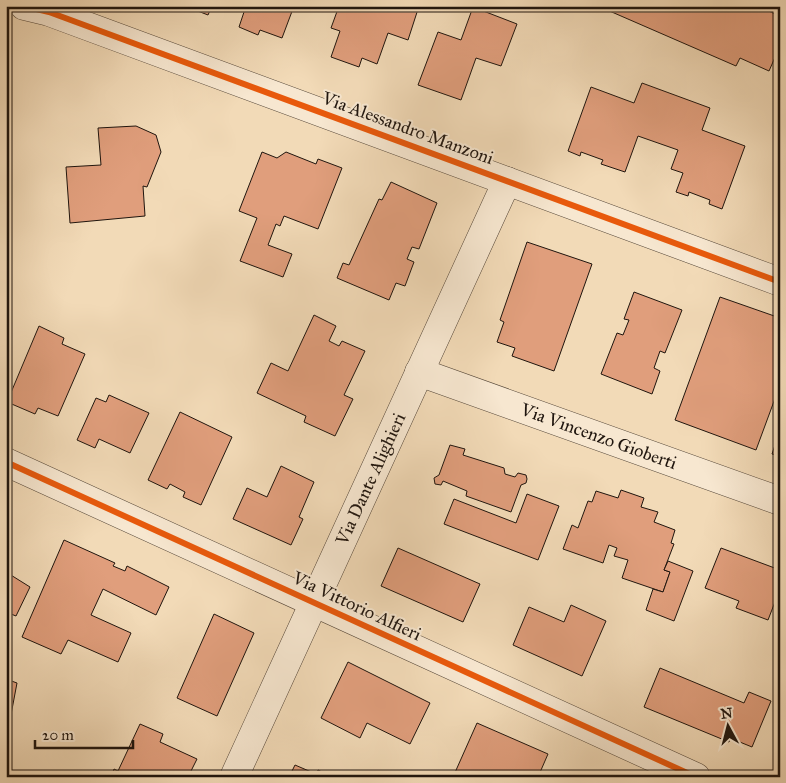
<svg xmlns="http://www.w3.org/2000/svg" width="786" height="783" viewBox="0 0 786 783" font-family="'IM FELL Great Primer',serif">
<rect width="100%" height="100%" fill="#f2dab7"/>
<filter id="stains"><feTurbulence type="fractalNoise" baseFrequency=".004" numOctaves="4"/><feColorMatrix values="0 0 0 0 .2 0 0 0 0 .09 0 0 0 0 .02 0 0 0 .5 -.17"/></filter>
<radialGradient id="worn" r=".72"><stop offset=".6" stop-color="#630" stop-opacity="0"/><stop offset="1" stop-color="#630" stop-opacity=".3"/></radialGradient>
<!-- building -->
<g fill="#e09e7c" stroke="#1f150e">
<path d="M185 6H212L208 15Z"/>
<path d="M246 6H294L282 38 260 30 258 35 239 27Z"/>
<path d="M339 6H419L408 40 388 33 377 64 362 58 359 67 331 57 340 31 331 28Z"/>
<path d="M598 6H757L780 16V46L769 71 740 58 736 66Z"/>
<path d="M473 7 517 24 501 66 476 58 461 100 418 85 438 32 461 40Z"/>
<path d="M642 83 710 108 702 130 745 146 722 209 709 204 710 200 689 192 688 196 676 192 683 173 671 169 678 150 638 136 625 172 601 164 603 160 581 152 580 156 568 151 591 87 634 103Z"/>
<path d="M136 126 156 135 161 152 147 187 143 186 145 216 70 223 66 167 101 165 98 128Z"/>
<path d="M262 152 277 158 286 152 316 164 318 159 342 168 318 229 284 216 280 226 276 224 268 245 292 254 283 277 240 261 257 218 239 211Z"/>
<path d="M391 182 437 203 419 249 412 247 407 259 414 262 405 286 396 283 389 300 337 278 343 263 349 265 379 199 382 200Z"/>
<path d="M527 242 592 264 554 371 512 356 515 348 497 342 504 322 500 320Z"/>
<path d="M634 292 682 310 665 353 660 351 654 368 660 371 652 394 601 374 617 333 623 335 629 320 624 319Z"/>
<path d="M720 297 780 318V385L756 450 675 420Z"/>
<path d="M314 315 336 326 329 341 339 346 342 341 365 351 344 395 353 399 335 436 304 422 306 416 257 393 271 363 288 371Z"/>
<path d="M39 326 64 338 62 344 85 354 58 416 38 408 35 414 7 402Z"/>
<path d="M109 395 149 413 130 453 99 439 95 448 77 440 96 398 106 402Z"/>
<path d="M180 412 232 437 201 505 183 497 185 492 170 484 167 489 148 480Z"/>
<path d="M780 430V456L772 454Z"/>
<path d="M450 445 465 449 463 455 504 468 505 474 515 477 518 473 526 475 527 479 526 483 521 485 511 512 466 496 467 491 443 481 441 485 435 484 434 478 439 475Z"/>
<path d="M281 466 314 482 299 517 303 519 291 545 233 519 247 488 267 497Z"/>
<path d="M621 490 644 498 641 507 658 512 654 522 675 530 671 543 674 544 664 570 670 572 663 592 622 578 628 560 614 556 617 548 609 545 603 563 563 549 572 525 578 528 588 501 592 502 596 491 618 498Z"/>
<path d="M527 494 559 506 538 560 444 524 454 499 516 523Z"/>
<path d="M64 540 115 563 113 566 125 571 127 566 169 587 156 615 103 589 91 615 131 633 118 662 68 640 61 654 22 637Z"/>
<path d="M398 548 480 584 463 622 381 586Z"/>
<path d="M721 548 780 570V589L768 620 736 608 739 601 705 588Z"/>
<path d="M668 561 693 571 674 621 646 610 653 589 663 592 670 572 664 570Z"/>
<path d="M6 572 30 587 16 616 6 612Z"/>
<path d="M571 605 606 621 582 676 513 645 529 607 564 622Z"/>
<path d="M214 614 254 633 217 716 177 698Z"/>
<path d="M348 662 430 703 410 744 367 723 360 738 321 718Z"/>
<path d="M660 668 744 703 749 692 771 701 752 747 730 738 729 742 644 707Z"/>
<path d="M6 679 17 683 6 741Z"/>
<path d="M477 723 548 754 538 777H453Z"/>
<path d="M140 724 163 734 160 742 197 759 188 777H111L114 769 118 771Z"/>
<path d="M295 765 316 774 318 770 332 777H289Z"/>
</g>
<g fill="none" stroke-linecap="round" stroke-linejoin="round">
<!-- street casing -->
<g stroke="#544638" stroke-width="29">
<g id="street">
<path d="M24 6 49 12 780 282"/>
<path id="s1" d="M419 372 780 501"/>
<path d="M6 462 696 777"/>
<path id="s2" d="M234 777 507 181"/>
</g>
</g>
<!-- street -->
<use href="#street" stroke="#f7e7d0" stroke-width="28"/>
<!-- cycleway casing -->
<g stroke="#f7e7d0" stroke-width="9">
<g id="cycleway">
<path d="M24 6 49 12 780 282"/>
<path d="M6 462 696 777"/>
</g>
</g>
<!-- cycleway -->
<use href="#cycleway" stroke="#e8590c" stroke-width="6"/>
</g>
<g text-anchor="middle" stroke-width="4" stroke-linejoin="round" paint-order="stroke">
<!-- street labels -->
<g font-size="18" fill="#1f150e" stroke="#f7e7d0">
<text transform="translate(408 128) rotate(20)" y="6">Via Alessandro Manzoni</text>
<text dy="6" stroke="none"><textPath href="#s1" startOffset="191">Via Vincenzo Gioberti</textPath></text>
<text dy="6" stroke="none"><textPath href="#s2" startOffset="328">Via Dante Alighieri</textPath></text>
<text transform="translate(357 606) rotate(25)" y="6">Via Vittorio Alfieri</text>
</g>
</g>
<!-- margin -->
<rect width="786" height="783" fill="none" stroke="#f2dab7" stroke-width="25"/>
<rect x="8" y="8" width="771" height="768" fill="none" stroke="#1f150e" stroke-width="2.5"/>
<rect x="12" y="12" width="761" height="758" fill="none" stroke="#1f150e"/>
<!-- north arrow -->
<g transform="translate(728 726) rotate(353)" stroke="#f7e7d0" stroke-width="4" paint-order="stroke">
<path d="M0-4L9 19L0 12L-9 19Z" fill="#1f150e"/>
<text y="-8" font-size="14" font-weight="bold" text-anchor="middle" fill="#1f150e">N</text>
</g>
<!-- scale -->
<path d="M35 740v8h98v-8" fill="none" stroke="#1f150e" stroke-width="2.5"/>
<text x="42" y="740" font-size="15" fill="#1f150e" stroke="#f7e7d0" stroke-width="4" paint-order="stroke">20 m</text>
<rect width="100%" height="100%" filter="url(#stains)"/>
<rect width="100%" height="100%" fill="url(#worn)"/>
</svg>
